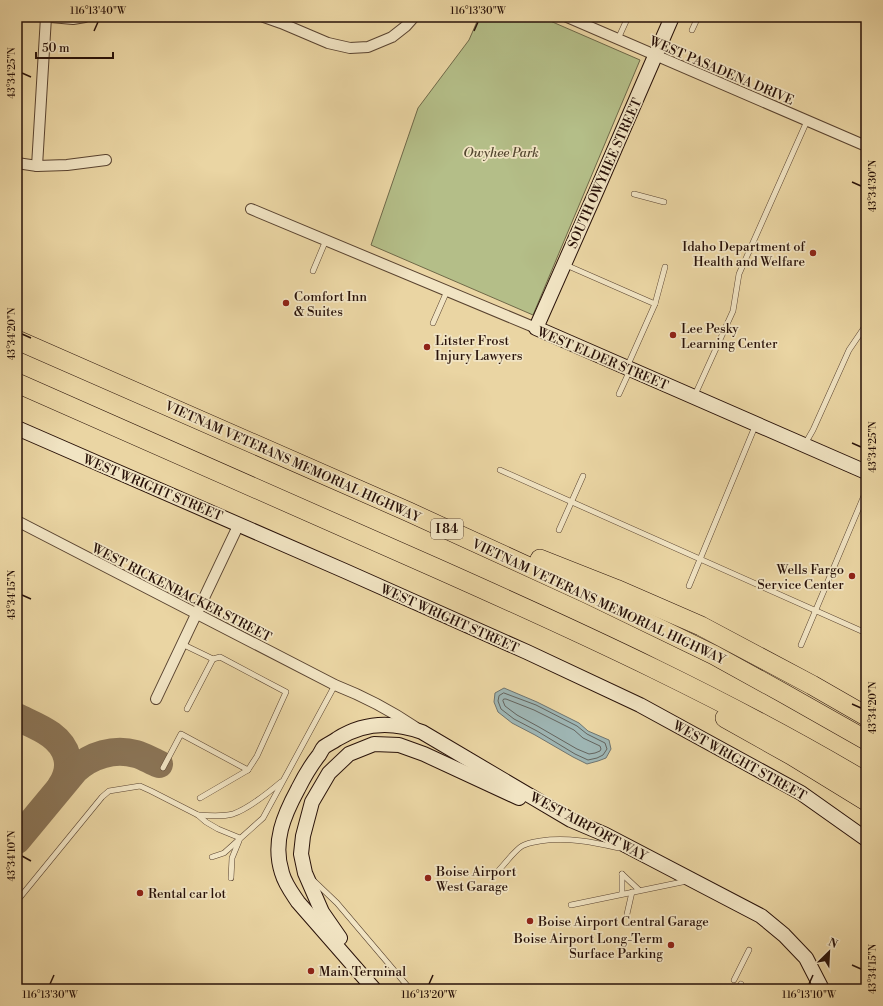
<svg xmlns="http://www.w3.org/2000/svg" width="883" height="1006" viewBox="0 0 883 1006" font-family="'Libre Bodoni',serif">
<rect width="100%" height="100%" fill="#ead5a3"/>
<filter id="stains"><feTurbulence type="fractalNoise" baseFrequency=".005" numOctaves="4"/><feColorMatrix values="0 0 0 0 .2 0 0 0 0 .09 0 0 0 0 .02 0 0 0 .5 -.17"/></filter>
<radialGradient id="worn" r=".72"><stop offset=".6" stop-color="#630" stop-opacity="0"/><stop offset="1" stop-color="#630" stop-opacity=".3"/></radialGradient>
<!-- green -->
<path fill="#b4be88" stroke="#6e6848" d="M479 17H541L640 60 533 315 371 245 418 108 469 40Z"/>
<!-- water -->
<path fill="#9eb5b3" stroke="#6f746f" d="M504 688 537 702 579 723 588 731 609 740 611 749 606 758 598 761 587 764 573 757 535 735 512 723 498 712 494 702 495 693Z"/>
<g fill="none" stroke-linecap="round" stroke-linejoin="round">
<!-- shore -->
<g stroke="#64645e" stroke-width="1">
<path d="M504 693 536 705 577 726 587 734 605 743 607 749 603 755 597 758 588 760 575 754 537 731 514 719 501 709 498 701 499 696Z"/>
<path d="M504 699H506L534 710 574 730 583 738 600 746 601 749 600 751 595 753 589 754 577 749 539 727 517 715 505 706 503 701Z"/>
</g>
<!-- taxiway -->
<g stroke="#8a7456" stroke-width="28">
<path d="M17 717C35 726 61 734 67 757 70 768 67 777 61 786"/>
<path d="M17 840 75 770C91 755 114 748 136 754 144 756 151 761 159 764"/>
</g>
<!-- lane casing -->
<g stroke="#594330" stroke-width="6">
<g id="lane">
<path d="M692 30 698 17"/>
<path d="M618 39 628 17"/>
<path d="M634 194 664 202"/>
<path d="M566 265 655 304"/>
<path d="M313 271 326 240"/>
<path d="M433 323 447 291"/>
<path d="M627 367 655 304 665 267"/>
<path d="M619 394 630 370"/>
<path d="M694 397 733 311 739 274 807 121"/>
<path d="M805 444 813 430 849 350 866 325"/>
<path d="M500 470 866 633"/>
<path d="M559 530 583 476"/>
<path d="M689 586 756 424"/>
<path d="M182 644 213 659 220 657 286 692 257 756 248 770 200 798"/>
<path d="M801 645 866 491"/>
<path d="M187 709 213 659"/>
<path d="M163 768 181 734 248 770"/>
<path d="M198 815C210 816 222 817 233 814 250 808 268 793 281 782"/>
<path d="M212 857 224 853 263 818 335 685"/>
<path d="M866 857 864 861 865 869H866"/>
<path d="M498 871C505 864 514 851 522 846 527 843 534 842 540 841 567 837 593 842 619 848"/>
<path d="M622 874 639 890"/>
<path d="M231 878 232 858 239 841"/>
<path d="M314 881 337 903 410 989"/>
<path d="M622 894V874"/>
<path d="M17 901 102 797 109 791 140 786 151 791 198 815 206 822 218 829 240 838"/>
<path d="M571 905 687 881"/>
<path d="M627 914 632 892"/>
<path d="M734 980 749 950"/>
<path d="M738 989 741 984"/>
</g>
</g>
<!-- street casing -->
<g stroke="#594330" stroke-width="12">
<g id="street">
<path d="M51 17 73 19 85 17"/>
<path d="M264 17 281 23 328 43 350 48 368 47 392 37 406 26 414 17"/>
<path d="M567 17 866 146"/>
<path d="M17 163 37 166 67 165 106 160"/>
<path d="M37 166 46 17"/>
<path d="M251 209 536 328"/>
<path d="M17 521 335 685C363 696 390 710 415 727"/>
<path d="M156 699 239 524"/>
</g>
</g>
<!-- secondary casing -->
<g stroke="#291209" stroke-width="16">
<g id="secondary">
<path d="M672 17 596 192 536 328 866 472"/>
<path d="M17 428 345 571 527 652 640 705 801 793 866 839"/>
<path d="M340 938 322 912 305 873 301 854 303 836 312 802 329 773 349 754 374 744 399 745 424 754 519 798"/>
<path d="M374 989 298 902C292 893 285 884 282 873 272 842 284 815 298 789 304 777 311 765 319 755 321 752 322 749 324 747 328 744 333 742 337 739 364 722 392 721 422 732L571 820 604 834 761 916 784 935 806 958 822 989"/>
</g>
</g>
<!-- highway casing -->
<g stroke="#291209" stroke-width="20">
<g id="highway">
<path d="M17 340 409 512 588 594 714 655 783 693 866 740"/>
<path d="M17 383C156 445 296 506 436 568 582 633 728 700 866 782"/>
<path d="M540 559 616 589 701 626 812 685 866 716"/>
<path d="M725 718 791 755 866 801"/>
</g>
</g>
<!-- lane -->
<use href="#lane" stroke="#f1e4c3" stroke-width="5"/>
<!-- street -->
<use href="#street" stroke="#f1e4c3" stroke-width="10"/>
<!-- secondary -->
<use href="#secondary" stroke="#f1e4c3" stroke-width="14"/>
<!-- highway -->
<use href="#highway" stroke="#ead5a3" stroke-width="19"/>
</g>
<!-- ticks -->
<path fill="none" stroke="#291209" stroke-width="1.5" d="M94 31 98 22M474 31 478 22M22 73 31 77M852 182 861 186M22 334 31 338M852 443 861 447M22 595 31 599M852 704 861 708M22 856 31 861M852 965 861 969M50 984 54 975M429 984 433 975M809 984 813 975"/>
<!-- markers -->
<g fill="#8f2418" stroke="#f1e4c3" stroke-width="1.5">
<circle cx="813" cy="253" r="4"/>
<circle cx="286" cy="303" r="4"/>
<circle cx="673" cy="335" r="4"/>
<circle cx="427" cy="347" r="4"/>
<circle cx="852" cy="576" r="4"/>
<circle cx="428" cy="878" r="4"/>
<circle cx="140" cy="893" r="4"/>
<circle cx="530" cy="921" r="4"/>
<circle cx="671" cy="945" r="4"/>
<circle cx="311" cy="971" r="4"/>
</g>
<g text-anchor="middle" stroke-width="3.5" stroke-linejoin="round" paint-order="stroke">
<!-- shield labels -->
<rect fill="#f1e4c3" stroke="#655141" stroke-width="1" x="431" y="519" width="32" height="20" rx="3"/>
<g font-size="12" font-weight="bold" fill="#291209">
<text x="447" y="533">I 84</text>
</g>
<!-- street labels -->
<g font-size="13" fill="#291209" stroke="#f1e4c3">
<text transform="translate(722 70) rotate(23)" y="5">WEST PASADENA DRIVE</text>
<text transform="translate(604 173) rotate(-66)" y="5">SOUTH OWYHEE STREET</text>
<text transform="translate(603 358) rotate(23)" y="5">WEST ELDER STREET</text>
<text transform="translate(293 461) rotate(24)" y="5">VIETNAM VETERANS MEMORIAL HIGHWAY</text>
<text transform="translate(153 487) rotate(23)" y="5">WEST WRIGHT STREET</text>
<text transform="translate(182 592) rotate(27)" y="5">WEST RICKENBACKER STREET</text>
<text transform="translate(599 601) rotate(25)" y="5">VIETNAM VETERANS MEMORIAL HIGHWAY</text>
<text transform="translate(450 618) rotate(24)" y="5">WEST WRIGHT STREET</text>
<text transform="translate(740 760) rotate(29)" y="5">WEST WRIGHT STREET</text>
<text transform="translate(589 826) rotate(28)" y="5">WEST AIRPORT WAY</text>
</g>
<!-- park labels -->
<g font-size="13" font-style="italic" fill="#53462f" stroke="#f1e4c3">
<text x="501" y="157">Owyhee Park</text>
</g>
<!-- poi labels -->
<g font-size="13" fill="#291209" stroke="#f1e4c3" text-anchor="start">
<text x="805" y="251" text-anchor="end">Idaho Department of<tspan x="805" dy="15">Health and Welfare</tspan></text>
<text x="294" y="301">Comfort Inn<tspan x="294" dy="15">&amp; Suites</tspan></text>
<text x="681" y="333">Lee Pesky<tspan x="681" dy="15">Learning Center</tspan></text>
<text x="435" y="345">Litster Frost<tspan x="435" dy="15">Injury Lawyers</tspan></text>
<text x="844" y="574" text-anchor="end">Wells Fargo<tspan x="844" dy="15">Service Center</tspan></text>
<text x="436" y="876">Boise Airport<tspan x="436" dy="15">West Garage</tspan></text>
<text x="148" y="898">Rental car lot</text>
<text x="538" y="926">Boise Airport Central Garage</text>
<text x="663" y="943" text-anchor="end">Boise Airport Long-Term<tspan x="663" dy="15">Surface Parking</tspan></text>
<text x="319" y="976">Main Terminal</text>
</g>
</g>
<!-- margin -->
<rect width="883" height="1006" fill="none" stroke="#ead5a3" stroke-width="44"/>
<!-- north arrow -->
<g transform="translate(829 952) rotate(24)" stroke="#f1e4c3" stroke-width="3" paint-order="stroke">
<path d="M0-3L7 15L0 10L-7 15Z" fill="#291209"/>
<text y="-6" font-size="11" font-weight="bold" text-anchor="middle" fill="#291209">N</text>
</g>
<!-- scale -->
<path d="M36 52v6h77v-6" fill="none" stroke="#291209" stroke-width="2"/>
<text x="42" y="52" font-size="12" fill="#291209" stroke="#f1e4c3" stroke-width="3" paint-order="stroke">50 m</text>
<rect x="22" y="22" width="839" height="962" fill="none" stroke="#291209" stroke-width="1.5"/>
<g font-size="10" text-anchor="middle" fill="#291209">
<text x="98" y="14">116°13'40"W</text>
<text x="478" y="14">116°13'30"W</text>
<text transform="translate(11 73) rotate(-90)" y="4">43°34'25"N</text>
<text transform="translate(872 186) rotate(-90)" y="4">43°34'30"N</text>
<text transform="translate(11 334) rotate(-90)" y="4">43°34'20"N</text>
<text transform="translate(872 447) rotate(-90)" y="4">43°34'25"N</text>
<text transform="translate(11 595) rotate(-90)" y="4">43°34'15"N</text>
<text transform="translate(872 708) rotate(-90)" y="4">43°34'20"N</text>
<text transform="translate(11 856) rotate(-90)" y="4">43°34'10"N</text>
<text transform="translate(872 969) rotate(-90)" y="4">43°34'15"N</text>
<text x="50" y="998">116°13'30"W</text>
<text x="429" y="998">116°13'20"W</text>
<text x="809" y="998">116°13'10"W</text>
</g>
<rect width="100%" height="100%" filter="url(#stains)"/>
<rect width="100%" height="100%" fill="url(#worn)"/>
</svg>
